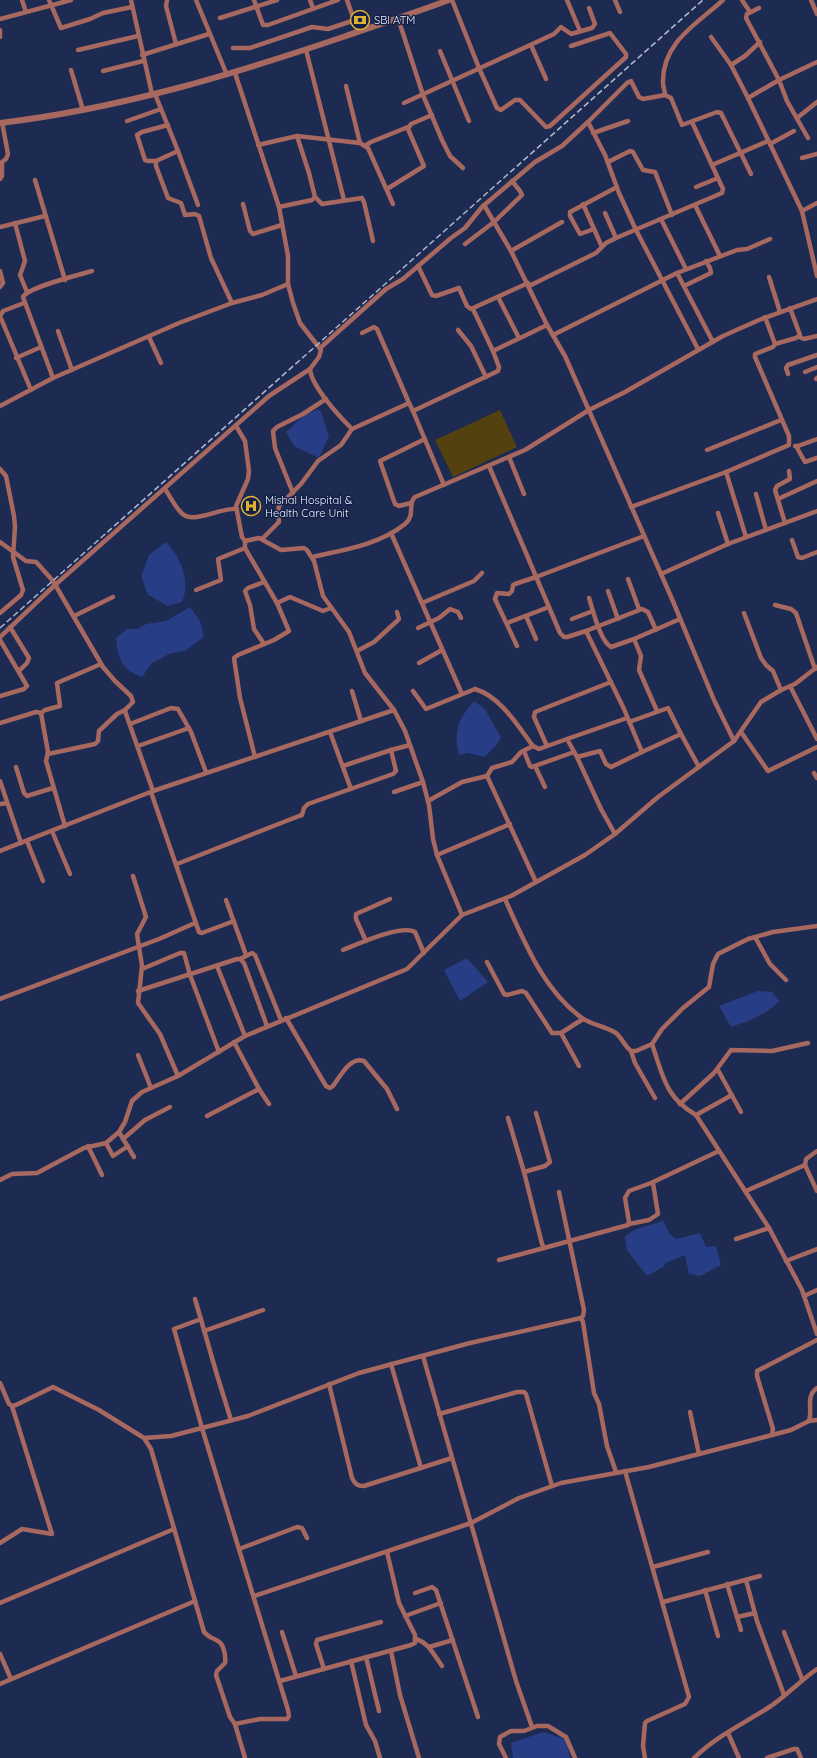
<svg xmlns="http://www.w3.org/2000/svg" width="817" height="1758" viewBox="0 0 817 1758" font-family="Quicksand,sans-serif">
<rect width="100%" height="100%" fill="#1d2a51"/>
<!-- green -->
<path fill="#534110" d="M500 410 517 447 453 477 435 440Z"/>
<!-- water -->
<g fill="#273d86">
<path d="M318 409 321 412 329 436 319 458 294 446 286 432 302 417Z"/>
<path d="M166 542C181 558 191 581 182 602L168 606 148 595 141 576 149 555Z"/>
<path d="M190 607 200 621 204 637 185 651 171 653 152 663 142 677C121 669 118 659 116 638L127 629H138L146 624 166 621Z"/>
<path d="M474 701 485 709 501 738 495 747 484 757 468 753 459 755C453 731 459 718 474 701Z"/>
<path d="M467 958 488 982 460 1001 444 970Z"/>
<path d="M758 991 772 992 779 1001C766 1015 749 1021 731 1027L719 1006Z"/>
<path d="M663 1221 670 1234 676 1239 700 1233 706 1247 716 1246 721 1265 700 1276 689 1274 685 1255 666 1263 663 1267 647 1276 627 1250 625 1236 636 1229Z"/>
<path d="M543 1732 566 1739 570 1758H513L511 1743Z"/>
</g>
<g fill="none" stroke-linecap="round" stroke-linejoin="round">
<!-- minor -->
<g stroke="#a76860" stroke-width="4.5">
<path d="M22 0 26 12"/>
<path d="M49 0 61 28 90 19 103 13 132 7"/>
<path d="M131 0 152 94"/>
<path d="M167 0 166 6 176 44"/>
<path d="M196 0 227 75"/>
<path d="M254 0 263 25H268L338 0"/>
<path d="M310 0 313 8"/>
<path d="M347 0 358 31"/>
<path d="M452 0 479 68 497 108 501 110 515 100H520L546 127 550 126 626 57V54L610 33 571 46"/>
<path d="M567 0 580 31"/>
<path d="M615 0 620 12"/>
<path d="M742 0 750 12"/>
<path d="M811 0 817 14"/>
<path d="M759 8 747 14 746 18 779 80 817 62"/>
<path d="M220 18 277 0"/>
<path d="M398 18 423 95 442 140 450 156 463 168"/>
<path d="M0 19 71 0"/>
<path d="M0 30V37"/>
<path d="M711 37 731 65"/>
<path d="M760 42 745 56 731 65 748 98 779 80 787 101 808 138"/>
<path d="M531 45 546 79"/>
<path d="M233 48H250L312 27 328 29 355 20"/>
<path d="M78 50 138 36"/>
<path d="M306 50 344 200"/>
<path d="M440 51 469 121"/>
<path d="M142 55 209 34"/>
<path d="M71 70 83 110"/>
<path d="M103 71 143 61"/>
<path d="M235 73 279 207 288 256V284L293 303 300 323 321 350 319 357 310 369C311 386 340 417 352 429L409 403 413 411 444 485"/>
<path d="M346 86 360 143"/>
<path d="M155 94 178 151 156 161V166L168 198 181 203 185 215 195 214 199 216 211 258 232 303"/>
<path d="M665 95 671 98 682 125 717 112 721 113 751 174"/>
<path d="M748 98 802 211"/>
<path d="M404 103 554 34 561 27 571 34 592 28 595 24 589 8"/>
<path d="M797 118 817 102"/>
<path d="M127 121 161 109"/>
<path d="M588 122 605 155 619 193 636 230 698 349"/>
<path d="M593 133 628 121"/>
<path d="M770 144 794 131"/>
<path d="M258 145 297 136 360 143 368 148 393 204"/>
<path d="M366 145 371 142 408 127"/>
<path d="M178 151 198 205"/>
<path d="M802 158 817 154"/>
<path d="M156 161H148L145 160 137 135 142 132 168 125"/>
<path d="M608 162 630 151 633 152 643 170 655 172 672 215"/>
<path d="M712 165 768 141"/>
<path d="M0 179 2 176V162L6 159 8 154 2 122"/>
<path d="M35 180 65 280"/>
<path d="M696 187 718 178"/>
<path d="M387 189 424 166 408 129 411 124 432 115"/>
<path d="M315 197 322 204 362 198 364 202 373 241"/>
<path d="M817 203 802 211 817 276"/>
<path d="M243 204 250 231 253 234 282 225"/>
<path d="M583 204 602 247"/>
<path d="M484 205 511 251 547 325 565 356 672 599 714 700 734 741"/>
<path d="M695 205 720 256"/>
<path d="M279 207 312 200 315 197 309 173 297 136"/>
<path d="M605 213 616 238"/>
<path d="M661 219 686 269"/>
<path d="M15 223 25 261 20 275 27 292"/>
<path d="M0 227 45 216"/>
<path d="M594 229 580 234 570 216V212L617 187"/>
<path d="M465 244 494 222 522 195 520 191 512 181"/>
<path d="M511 251 562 222"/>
<path d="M418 266 432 295 436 296 459 288 467 306 471 309 528 283"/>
<path d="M0 271 3 283 0 287"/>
<path d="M677 273 713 342"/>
<path d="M769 277 780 312"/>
<path d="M529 286 596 253 606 243 616 238 722 193 723 189 692 122"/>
<path d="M684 286 711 273 710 268 706 261"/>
<path d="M498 297 519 338"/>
<path d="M24 303 3 311 0 316 31 390"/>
<path d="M473 309 493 351"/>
<path d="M458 330 471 346 486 377"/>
<path d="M58 331 72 370"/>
<path d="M362 333 374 327 377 329 409 403"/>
<path d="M553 335 677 273 737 250 747 249 770 239"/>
<path d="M149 337 161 363"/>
<path d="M799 337 804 339 817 336"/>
<path d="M775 344 796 338 800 335 790 308"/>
<path d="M320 348 386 289 403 279 451 238 465 228 482 207 535 162 562 146 588 122 627 83 631 81 639 97 643 99 665 95C665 91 663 87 663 83 662 42 697 24 723 0"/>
<path d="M16 358 41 347"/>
<path d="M805 372 817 367"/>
<path d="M788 374 786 368 788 365 817 355"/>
<path d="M53 378 23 297C28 287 79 275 92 271"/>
<path d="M816 379 817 378"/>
<path d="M0 406 53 378 179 323 232 303 262 295 288 284"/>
<path d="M413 411 498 371 499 367 493 351 547 325"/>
<path d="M236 426 245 441 249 471 248 479 236 506 242 537 245 541 259 538 281 550 304 548 307 550 314 561 323 596 349 632 365 673 394 710 405 731 423 782 429 805 433 839 437 855 462 915"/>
<path d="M795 446H798L817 439"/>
<path d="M796 446 805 462 817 458"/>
<path d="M707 450 781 420"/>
<path d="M509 457 524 494"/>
<path d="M489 466 560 633 564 637H567L586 631 624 709 642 752 681 734 699 767"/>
<path d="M0 469 6 476 14 516 15 527 13 557 23 590 21 595 0 613"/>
<path d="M726 472 746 537"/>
<path d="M165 489C170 496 177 511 184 515 195 523 222 507 237 509"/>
<path d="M293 493 275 448 273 431 277 427 303 414 326 399"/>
<path d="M756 494 766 530"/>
<path d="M778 499 817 481"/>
<path d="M411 503 399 506 395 504 380 461 425 439"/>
<path d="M631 507 726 472 789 445V436L755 357V354L773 347 775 344 765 317"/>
<path d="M718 513 728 544"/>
<path d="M785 523 775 490 777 486 790 479 789 471"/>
<path d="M391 533 462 694"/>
<path d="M262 539 279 522 278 512 279 506 301 484 318 461 341 445 352 429"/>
<path d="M792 540 798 557 802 558 817 552"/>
<path d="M245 541V548L277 603 289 631 274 640 238 655 234 658 240 698 255 757"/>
<path d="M0 542 26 561 36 562 38 564 53 581 103 667 115 681 131 696 133 702 125 710 126 714 153 791 394 710"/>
<path d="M312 557C343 550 379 545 405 524 416 515 407 504 415 497L525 450 589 410 625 392 723 336 759 320 817 299"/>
<path d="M661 574 728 544 817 511"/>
<path d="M628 579 639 609"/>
<path d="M196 590 221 580 218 559 245 548"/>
<path d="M608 591 618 619"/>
<path d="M589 598C593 610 600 641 611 647L634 639 680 619"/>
<path d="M277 603 290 597 323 611 331 608"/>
<path d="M422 603 474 581 482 573"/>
<path d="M775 605 791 609 796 613 815 669"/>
<path d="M744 613 761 658 766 665 773 671 781 690"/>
<path d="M74 616 113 597"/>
<path d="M526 616 536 639"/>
<path d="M572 619 593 611"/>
<path d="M507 623 549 607"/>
<path d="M10 627 29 658 27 663 19 671"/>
<path d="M418 628 439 618 450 609 458 612 461 618"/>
<path d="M586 631 642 609 648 612 656 630"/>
<path d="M0 637 55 585 269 396 310 369"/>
<path d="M634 639 641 656 639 670 657 711"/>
<path d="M0 640 27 686 24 689 0 696"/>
<path d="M264 644 254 629 250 605 245 591 248 588 264 582"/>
<path d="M517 646 495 599 497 593 509 594 512 591 513 585 515 584 536 577 644 536"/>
<path d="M357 651 374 642 397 621 399 619 397 612"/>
<path d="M419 663 442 650"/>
<path d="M790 686 817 739"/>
<path d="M352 691 361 721"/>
<path d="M413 691 426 709 475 689C501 697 517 725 533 746L539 749 567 739 577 757 600 751 606 764 611 767 642 752"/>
<path d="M41 713 45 710 60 706 57 683 101 664"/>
<path d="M629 722 668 708 681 734"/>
<path d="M0 723 36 712 41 713 48 752 46 761 65 826"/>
<path d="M130 724 171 708 178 709 191 732 206 772"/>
<path d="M330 732 351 789"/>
<path d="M741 732 768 771 817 747"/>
<path d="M567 739 627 718"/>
<path d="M138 746 189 728"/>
<path d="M547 746 534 717 535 712 611 682"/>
<path d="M524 751 530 766 532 767 574 752"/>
<path d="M48 754 95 744 98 741 99 731 117 714 125 710"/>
<path d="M577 757 601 809 615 834"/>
<path d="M343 766 391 750"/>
<path d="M535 766 545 787"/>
<path d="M16 767 24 793 27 796 53 788"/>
<path d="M814 773 817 778"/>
<path d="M487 776 492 768 512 762 521 752 533 746"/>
<path d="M0 781 21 843"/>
<path d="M151 792 199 932 202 933 234 921"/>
<path d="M394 792 423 782"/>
<path d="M428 801 462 782 487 776 536 882"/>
<path d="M0 804 7 803"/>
<path d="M52 831 70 874"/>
<path d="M27 841 43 881"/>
<path d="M0 851 153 791"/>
<path d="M437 855 510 824"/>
<path d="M177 864 299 816 302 815 304 808 308 804 393 774 396 771 391 750 410 745"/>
<path d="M133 876 146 917 137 934 142 966 138 1003 160 1034 178 1076"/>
<path d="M505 899C524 941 543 990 582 1018 592 1025 605 1026 616 1033 622 1038 625 1047 631 1051H636L652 1044 662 1029 683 1008 709 987 713 964 718 954 748 939 773 932 817 926"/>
<path d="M226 900 246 955"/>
<path d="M755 937 770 964 786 980"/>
<path d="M366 941 356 919V914L390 899"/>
<path d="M343 950C358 944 402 924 415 932L424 953"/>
<path d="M240 959 252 953 255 955 281 1020"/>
<path d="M487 962 504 994 507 995 522 991 526 993 552 1033H561L583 1019"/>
<path d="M217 966 245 1036"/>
<path d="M142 969 180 953H184L190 975 219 1052"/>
<path d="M138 991 237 959H240L244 963 267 1026"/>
<path d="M0 999 159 939 195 923"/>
<path d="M286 1018 326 1086 330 1088 333 1086C340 1077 350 1056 364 1061L387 1089 397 1109"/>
<path d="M561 1033 579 1066"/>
<path d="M234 1042 259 1089 269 1104"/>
<path d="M652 1044C663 1076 665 1097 696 1115L769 1228 802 1290 817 1334"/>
<path d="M631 1051 635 1063 655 1098"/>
<path d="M138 1055 151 1088"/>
<path d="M718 1070 741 1112"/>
<path d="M680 1104 714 1073 731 1050 772 1051 808 1043"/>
<path d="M696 1115 732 1095"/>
<path d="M207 1116 259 1089"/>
<path d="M508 1118 524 1172 542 1244 544 1248 628 1225 629 1222 625 1198 629 1191 651 1183 719 1151"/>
<path d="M119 1132 134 1157"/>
<path d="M123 1139 145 1120 170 1107"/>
<path d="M106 1143 113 1156 128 1146"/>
<path d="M88 1146 102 1175"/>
<path d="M817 1151 806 1159 805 1165 817 1191"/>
<path d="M524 1172 545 1166 550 1162 536 1113"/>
<path d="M0 1180 12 1174 37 1173 84 1148 106 1143 119 1132 125 1122 132 1101 142 1092 178 1076 245 1036 407 969 462 915 511 896 585 855 615 834 658 797 734 741 761 702 781 690 795 684 817 667"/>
<path d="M746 1191 805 1165"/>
<path d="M559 1192 584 1310 583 1316 581 1318"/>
<path d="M629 1224 649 1220 658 1214 653 1183H651"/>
<path d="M736 1239 769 1228"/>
<path d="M499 1260 544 1248"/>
<path d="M786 1261 817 1249"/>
<path d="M804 1296 817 1290"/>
<path d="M195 1299 217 1375 231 1420"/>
<path d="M201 1319 174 1329 202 1428 248 1416 359 1373 470 1343 581 1318 583 1322 594 1393 599 1404 607 1446 616 1472"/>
<path d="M204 1331 263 1310"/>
<path d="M423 1356 516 1681 532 1727"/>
<path d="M391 1364 421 1468"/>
<path d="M0 1383 9 1404 12 1406 16 1405 53 1387 99 1410 144 1438 151 1449 204 1632C209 1638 213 1638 218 1641 224 1644 226 1657 225 1663L217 1671 216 1675 230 1717 235 1724 260 1719H287L289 1716 288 1710 202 1428 171 1436 144 1438"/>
<path d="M329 1384 352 1478C355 1484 357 1486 364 1486L452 1458"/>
<path d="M690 1412 699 1454"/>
<path d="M439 1414 517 1392H524L526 1394 552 1486"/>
<path d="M809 1421 817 1420"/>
<path d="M772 1435 791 1430 809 1421C813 1410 805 1396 817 1388"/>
<path d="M625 1471 689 1697 685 1704 647 1721 645 1723 643 1746 645 1758"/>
<path d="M0 1543 22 1529 52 1534 12 1406"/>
<path d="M239 1549 297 1527 302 1528 307 1538"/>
<path d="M653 1567 708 1552"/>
<path d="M746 1580 757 1621 784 1695"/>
<path d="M727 1584 741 1630"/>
<path d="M705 1590 718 1636"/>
<path d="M415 1593 432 1587 436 1590 478 1717"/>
<path d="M254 1596 471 1523 519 1498 561 1483 649 1467 772 1435 773 1429 757 1376V1371L817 1340"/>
<path d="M663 1602 760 1576"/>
<path d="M0 1603 174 1529"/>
<path d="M405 1616 441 1603"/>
<path d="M737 1617 755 1613"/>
<path d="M282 1632 296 1676"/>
<path d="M784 1632 802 1679"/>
<path d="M416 1639C429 1643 434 1655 442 1666"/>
<path d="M429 1647 453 1640"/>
<path d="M391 1651 400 1695 419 1758"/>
<path d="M0 1654 11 1679"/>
<path d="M366 1657 379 1711"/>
<path d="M351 1661 366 1725 375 1741 380 1758"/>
<path d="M324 1669 316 1644 317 1640 381 1622"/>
<path d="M280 1681 411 1645 415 1643V1635L399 1603 387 1552"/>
<path d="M0 1684 195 1601"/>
<path d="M235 1724 245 1758"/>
<path d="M728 1733 739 1758"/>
<path d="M506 1758 499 1744 500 1737 511 1731H524L537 1726H548L566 1737 575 1758"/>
<path d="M694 1758C716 1736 745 1723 771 1706 787 1695 801 1680 817 1669"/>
<path d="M767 1758 794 1749H797L801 1758"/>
</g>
<!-- tertiary -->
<path stroke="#a76860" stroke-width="6" d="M0 123C118 109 231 75 343 37 378 25 414 13 449 0"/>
<!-- rail -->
<path stroke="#b1b9cf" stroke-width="1.5" stroke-dasharray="6 3" stroke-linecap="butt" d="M0 628 703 0"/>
</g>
<!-- icons -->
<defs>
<g id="bank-ring" transform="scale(1)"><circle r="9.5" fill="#142046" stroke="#deb133" stroke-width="1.5"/><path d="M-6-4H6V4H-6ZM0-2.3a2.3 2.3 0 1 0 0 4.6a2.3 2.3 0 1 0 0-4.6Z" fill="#deb133"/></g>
<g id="hospital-ring" transform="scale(1)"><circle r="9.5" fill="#142046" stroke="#deb133" stroke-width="1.5"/><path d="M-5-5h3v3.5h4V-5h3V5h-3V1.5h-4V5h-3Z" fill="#deb133"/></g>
</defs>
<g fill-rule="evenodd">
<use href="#bank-ring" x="360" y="20"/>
<use href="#hospital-ring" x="251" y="506"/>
</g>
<g text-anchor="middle" stroke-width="3" stroke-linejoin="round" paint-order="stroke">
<!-- poi labels -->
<g font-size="11" fill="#e9f0ff" stroke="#142046" text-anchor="start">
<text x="374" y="24">SBI ATM</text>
<text x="265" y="504">Mishal Hospital &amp;<tspan x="265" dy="13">Health Care Unit</tspan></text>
</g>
</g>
</svg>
